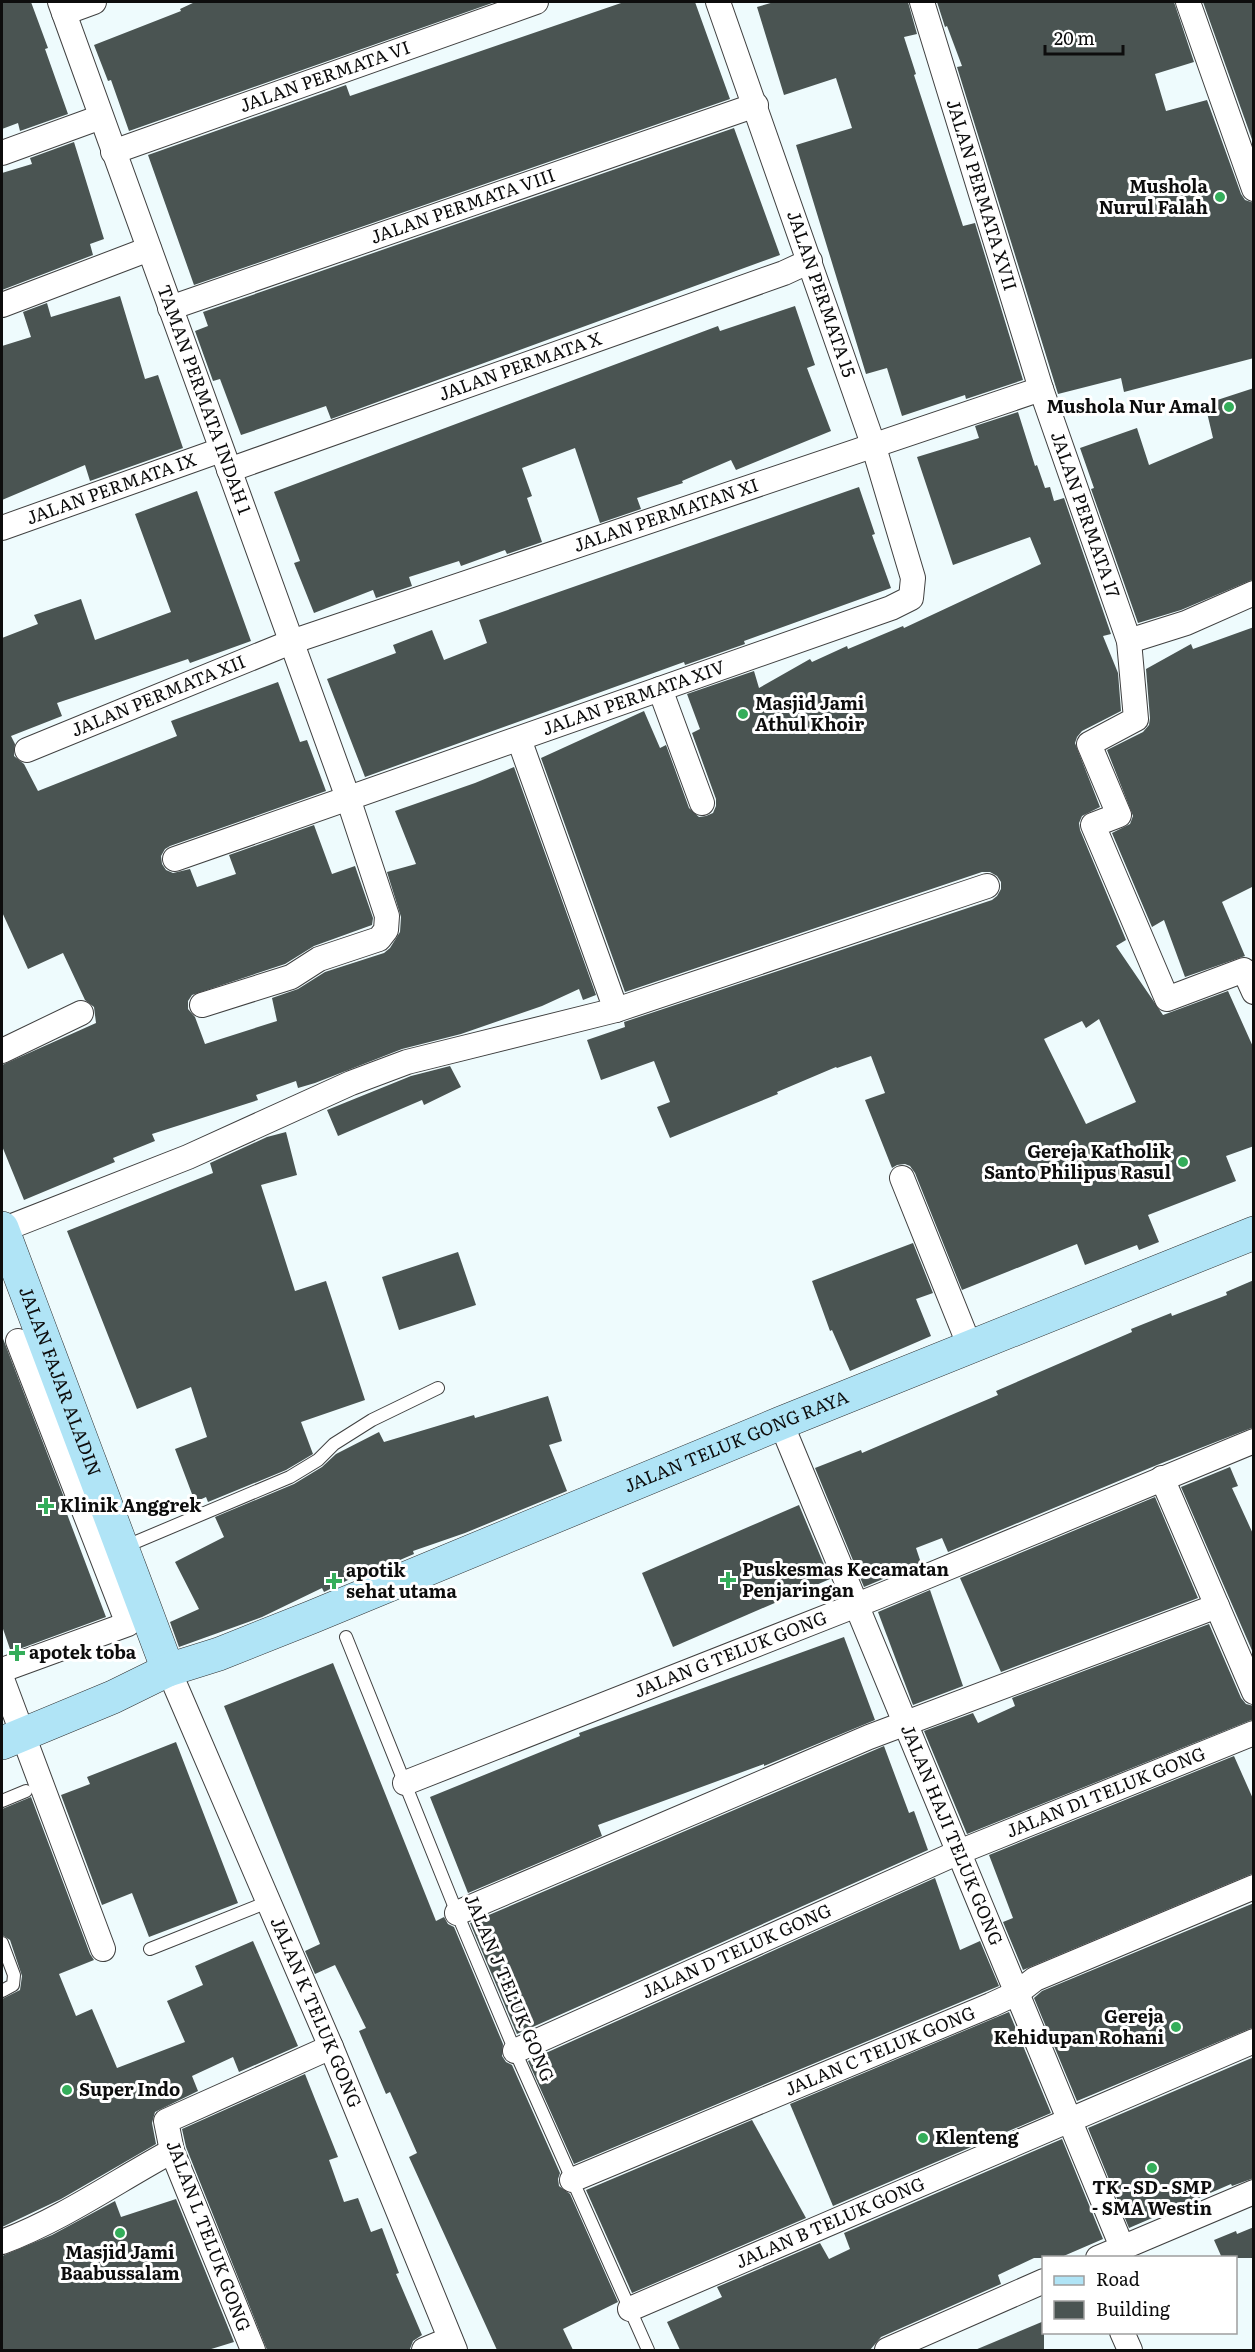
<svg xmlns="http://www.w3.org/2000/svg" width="1255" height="2352" viewBox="0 0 1255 2352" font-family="Literata,serif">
<rect width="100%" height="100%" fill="#eefbfd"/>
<!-- building -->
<g fill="#4a5452" fill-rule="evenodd">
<path d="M2 2H31L48 48 45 49 68 114 20 131 18 123 2 129Z"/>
<path d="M195 2H495L129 131 111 80 108 81 94 45 181 11 180 9Z"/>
<path d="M624 2H695L730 99 194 285 148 155 346 85 350 96Z"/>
<path d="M774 2H908L917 34 904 37 916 74 914 75 963 226 975 223 1023 380 966 399 965 395 902 416 887 368 866 374 796 145 852 128 836 78 784 95 757 7Z"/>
<path d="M937 2H1174L1194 62 1155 74 1166 111 1207 100 1241 194 1245 200 1254 203V358L1124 392 1121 378 1058 394 957 67 962 66 947 26 945 27Z"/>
<path d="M1203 2H1254V145Z"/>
<path d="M734 128 780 255 331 419 326 406 241 435 220 379 213 381 195 331 208 326 203 312Z"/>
<path d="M74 142 104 239 90 244 93 255 2 290V173L32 164 30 158Z"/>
<path d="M120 296 145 379 158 375 183 448 90 481 85 465 2 500V346L31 337 23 312 47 303 51 317Z"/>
<path d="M795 306 815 365 807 368 831 431 736 470 731 460 682 481 683 483 637 498 641 509 600 523 575 448 522 468 532 496 527 498 542 542 507 554 505 550 461 566 459 561 409 577 412 586 376 598 373 590 314 613 294 563 300 561 274 492 718 326 720 331Z"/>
<path d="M1254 388V579L1181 610 1138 623 1091 489 1094 488 1080 448 1137 428 1149 465 1213 438 1205 404Z"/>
<path d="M1018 412 1035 466 1037 465 1045 488 1050 487 1054 501 1064 498 1111 634 1103 636 1118 673 1121 711 1082 731 1077 737 1075 743 1100 807 1082 816 1079 823 1080 830 1126 940 1116 946 1163 1015 1228 991 1254 1049V1146L1226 1156 1236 1181 1148 1215 1159 1242 1139 1250 1137 1245 1085 1265 1077 1244 962 1290 915 1173 910 1166 905 1164 897 1165 892 1168 865 1100 885 1093 871 1056 837 1068 836 1067 777 1092 778 1094 670 1138 657 1107 670 1102 654 1061 601 1080 587 1040 625 1027 624 1022 992 900 997 896 1001 889V882L997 876 990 872H982L625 992 541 758 644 711 660 748 666 745 689 808 699 817 706 816 713 813 716 806V799L692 733 700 729 687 694 754 671 759 688 810 659 812 662 847 646 848 649 903 626 904 628 1041 564 1030 537 953 565 917 457 979 438 975 426ZM1099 1019 1136 1102 1086 1124 1044 1039 1082 1021 1086 1028Z"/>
<path d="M859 487 875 534 872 535 891 588 744 641 745 644 685 665 684 662 365 777 327 679 396 653 393 645 432 630 444 660 487 643 479 620Z"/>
<path d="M197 491 251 641 190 663 188 659 57 703 62 716 11 736 15 744 14 756 24 764 38 791 177 736 171 721 278 682 300 742 307 740 326 791 170 846 165 849 161 856 162 864 166 870 173 873 190 869 197 887 236 874 229 855 314 825 332 874 355 866 373 918 372 925 314 946 285 964 192 995 188 1001V1009L195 1017 205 1044 277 1021 272 998 298 989 325 972 384 953 390 948 400 932 401 917 387 872 416 864 395 811 475 783 514 767 596 995 583 1000 579 989 542 1006 461 1034 402 1049 315 1083 298 1088 296 1081 256 1095 258 1100 152 1134 155 1141 113 1158 115 1162 24 1200 2 1146V1065L96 1023 94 1007 85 1000 63 953 28 969 2 912V638L38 624 34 615 81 599 95 640 171 612 135 514Z"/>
<path d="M1254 627V886L1222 902 1245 956 1185 977 1164 920 1152 927 1112 833 1130 824 1133 816 1107 750 1143 732 1149 725 1150 718 1146 669 1191 644 1193 649Z"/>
<path d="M450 1066 461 1087 424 1105 422 1100 338 1136 327 1110 411 1076Z"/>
<path d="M286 1132 297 1175 261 1185 295 1291 326 1281 365 1400 301 1422 313 1454 286 1470 208 1502 206 1497 195 1502 175 1449 207 1437 191 1387 137 1409 67 1231 213 1173 210 1163 267 1137Z"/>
<path d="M913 1243 933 1293 916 1299 931 1336 850 1371 832 1330 830 1331 812 1281Z"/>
<path d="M458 1252 476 1305 399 1330 382 1277Z"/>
<path d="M1254 1280V1427L1157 1465 948 1552 942 1538 916 1548 921 1563 864 1587 815 1468 861 1450 862 1453 998 1395 996 1391 1132 1332 1131 1329 1171 1313 1172 1316 1227 1295 1226 1292Z"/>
<path d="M2 1336 70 1513 67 1514 106 1617 11 1652 2 1626Z"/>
<path d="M548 1396 562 1441 549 1445 567 1491 465 1533 413 1551 414 1554 353 1580 352 1578 324 1592 322 1588 262 1617 179 1647 170 1622 199 1609 175 1562 224 1537 215 1517 294 1484 322 1467 336 1454 379 1432 384 1442 474 1415 475 1418Z"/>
<path d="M1230 1467 1238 1486 1232 1488 1254 1536V1655L1181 1487Z"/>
<path d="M1155 1497 1198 1598 1001 1672 960 1578Z"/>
<path d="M799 1505 830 1579 673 1647 642 1573Z"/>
<path d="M930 1590 963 1686 913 1705 878 1612Z"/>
<path d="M1209 1624 1241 1698 1246 1704 1254 1706V1719L967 1834 924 1731 973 1713 978 1723 1015 1706 1012 1698Z"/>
<path d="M844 1637 875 1720 764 1766V1764L598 1825 602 1836 468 1893 430 1797 580 1736 579 1733Z"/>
<path d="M333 1663 436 1921 444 1917 448 1924 454 1927 503 2044 502 2056 506 2062 512 2065 560 2173 558 2179 559 2186 570 2194 618 2302 563 2329 573 2350H497L409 2157 417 2153 390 2092 386 2094 359 2031 366 2028 335 1965 315 1974 305 1951 320 1944 224 1706Z"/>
<path d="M176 1742 238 1903 149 1937 132 1893 102 1905 61 1795 90 1784 87 1777Z"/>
<path d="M884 1746 909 1813 914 1811 928 1850 517 2034 470 1923Z"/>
<path d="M1234 1756 1254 1801V1873L1023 1970 1003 1922 1013 1918 989 1855Z"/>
<path d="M31 1797 90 1954 94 1960 59 1974 76 2016 92 2009 117 2068 185 2042 167 2001 203 1985 195 1966 253 1941 298 2046 239 2072 233 2057 192 2076 198 2091 155 2112 152 2123 156 2144 61 2199 2 2227V1999L20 1990 22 1976 10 1940 2 1935V1809Z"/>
<path d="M935 1878 960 1950 980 1941 999 1986 574 2164 528 2061Z"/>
<path d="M1254 1903V2027L1077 2101 1034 1998 1042 1991Z"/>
<path d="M1009 2012 1051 2113 833 2206 790 2104Z"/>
<path d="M1254 2057V2178L1232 2186 1231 2184 1129 2228 1088 2128Z"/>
<path d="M305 2074 338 2157 329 2160 344 2202 358 2198 371 2232 382 2228 399 2273 396 2274 422 2335 413 2341 410 2349 407 2350H267L186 2147 182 2129Z"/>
<path d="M752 2120 806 2218 632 2293 586 2190Z"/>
<path d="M1062 2139 1103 2239 1059 2258H1034L998 2275 1001 2284 881 2337 870 2350H680L667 2322 722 2297 717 2287 820 2243 829 2259 850 2249 844 2233Z"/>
<path d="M176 2199 234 2342 208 2350H2V2256L52 2235 115 2201 121 2217Z"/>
<path d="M1254 2227V2258H1222L1214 2240 1236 2231 1237 2234Z"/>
<path d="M1044 2321V2350H975Z"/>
</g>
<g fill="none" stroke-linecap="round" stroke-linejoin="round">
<!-- lane casing -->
<g stroke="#404040" stroke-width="14">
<g id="lane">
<path d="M124 1547 290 1477 318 1460 334 1444 372 1420 438 1388"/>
<path d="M346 1637 457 1913 515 2051 648 2350"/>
<path d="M2 1801 26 1791"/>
<path d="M2 1943 14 1975 13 1985 2 1991"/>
<path d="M150 1949 268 1902"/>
</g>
</g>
<!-- street casing -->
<g stroke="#404040" stroke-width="26">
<g id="street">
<path id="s1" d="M60 2 348 798 387 916 386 930 379 939 319 959 291 977 202 1005"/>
<path id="s2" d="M922 2 1041 389 1129 641 1136 719 1089 744 1119 815 1093 825 1167 999 1244 970 1254 992"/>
<path d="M1188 2 1254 189"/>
<path d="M64 13 94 2"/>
<path id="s3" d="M113 152 536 2"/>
<path d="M2 153 101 117"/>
<path d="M2 305 149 249"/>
<path id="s4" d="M170 308 756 105"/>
<path id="s5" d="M229 470 784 273 810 261"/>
<path id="s6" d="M2 528 221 450"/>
<path d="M1129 641 1186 623 1254 593"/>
<path d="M660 689 702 803"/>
<path d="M519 739 616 1010"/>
<path id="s7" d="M27 750 291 642 1041 389"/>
<path id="s8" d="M175 859 891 608 911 598 913 578 873 444 718 2"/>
<path d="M2 1051 81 1013"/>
<path d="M902 1178 970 1347"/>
<path d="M2 1230 188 1157 351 1083 407 1062 616 1010 987 886"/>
<path id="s9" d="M781 1423 1122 2247"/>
<path d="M1162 1478 1254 1692"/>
<path d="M2 1670 128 1624 18 1341"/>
<path id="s10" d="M172 1678 331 2047 455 2350"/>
<path d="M2 1679 103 1949"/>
<path id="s11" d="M405 1783 877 1597 1254 1441"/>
<path d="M457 1913 869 1737 1217 1606"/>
<path id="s12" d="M515 2051 959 1852 1254 1733"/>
<path id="s13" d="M572 2180 991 2005 1017 1993 1035 1979 1254 1887"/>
<path d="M2 2242C63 2219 115 2182 172 2151"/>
<path d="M1098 2258 1254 2192"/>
<path id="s14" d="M630 2309 1254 2041"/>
<path d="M1122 2332 1130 2350"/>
<path d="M253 2350 172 2151 166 2121 331 2047"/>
<path d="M424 2350 450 2339"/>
<path d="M887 2350 1044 2281"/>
</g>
</g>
<!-- secondary casing -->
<g stroke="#2f2f2f" stroke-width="34">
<g id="secondary">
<path id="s15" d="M2 1228 168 1670"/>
<path id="s16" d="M2 1743 113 1697 168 1670 219 1654 312 1617 781 1423 1254 1233"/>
</g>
</g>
<!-- lane -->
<use href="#lane" stroke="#fff" stroke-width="12"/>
<!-- street -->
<use href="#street" stroke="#fff" stroke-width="24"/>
<!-- secondary -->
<use href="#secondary" stroke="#b0e4f6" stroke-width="33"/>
</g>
<!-- markers -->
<g fill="#34ad5a" stroke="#fff" stroke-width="2">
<circle cx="1220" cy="197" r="6"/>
<circle cx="1229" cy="407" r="6"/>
<circle cx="743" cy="714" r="6"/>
<circle cx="1183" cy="1162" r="6"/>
<path d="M43 1497h6v6h6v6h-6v6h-6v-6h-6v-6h6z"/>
<path d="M725 1571h6v6h6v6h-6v6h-6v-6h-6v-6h6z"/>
<path d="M331 1572h6v6h6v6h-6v6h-6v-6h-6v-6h6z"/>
<path d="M14 1644h6v6h6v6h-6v6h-6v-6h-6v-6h6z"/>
<circle cx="1176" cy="2027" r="6"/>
<circle cx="67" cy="2090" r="6"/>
<circle cx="923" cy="2138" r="6"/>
<circle cx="1152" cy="2168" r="6"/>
<circle cx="120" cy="2233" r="6"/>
</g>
<g text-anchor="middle" stroke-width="6" stroke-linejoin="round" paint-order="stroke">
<!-- street labels -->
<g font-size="18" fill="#0d0d0d" stroke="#fff">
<text dy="6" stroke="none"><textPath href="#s3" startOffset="225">JALAN PERMATA VI</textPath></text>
<text dy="6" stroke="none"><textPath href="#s2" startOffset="202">JALAN PERMATA XVII</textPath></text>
<text dy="6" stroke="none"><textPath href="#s4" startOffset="310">JALAN PERMATA VIII</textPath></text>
<text transform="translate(821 294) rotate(71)" y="6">JALAN PERMATA 15</text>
<text dy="6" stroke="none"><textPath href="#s5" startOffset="309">JALAN PERMATA X</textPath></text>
<text dy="6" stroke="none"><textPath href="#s1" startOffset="423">TAMAN PERMATA INDAH 1</textPath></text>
<text dy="6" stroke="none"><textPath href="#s6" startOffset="116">JALAN PERMATA IX</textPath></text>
<text dy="6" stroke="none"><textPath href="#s2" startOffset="538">JALAN PERMATA 17</textPath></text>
<text dy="6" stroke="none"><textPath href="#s7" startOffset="681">JALAN PERMATAN XI</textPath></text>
<text dy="6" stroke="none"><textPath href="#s7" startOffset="142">JALAN PERMATA XII</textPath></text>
<text dy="6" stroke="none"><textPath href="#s8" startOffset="486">JALAN PERMATA XIV</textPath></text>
<text dy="6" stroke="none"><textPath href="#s15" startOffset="164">JALAN FAJAR ALADIN</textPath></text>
<text dy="6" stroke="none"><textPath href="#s16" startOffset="794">JALAN TELUK GONG RAYA</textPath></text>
<text dy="6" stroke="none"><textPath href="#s11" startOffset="350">JALAN G TELUK GONG</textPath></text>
<text dy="6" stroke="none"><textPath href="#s12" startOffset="645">JALAN D1 TELUK GONG</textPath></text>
<text dy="6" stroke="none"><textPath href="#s9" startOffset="446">JALAN HAJI TELUK GONG</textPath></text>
<text dy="6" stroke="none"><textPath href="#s12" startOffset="243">JALAN D TELUK GONG</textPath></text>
<text transform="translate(509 1988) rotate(67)" y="6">JALAN J TELUK GONG</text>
<text dy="6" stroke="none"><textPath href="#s10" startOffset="364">JALAN K TELUK GONG</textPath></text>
<text dy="6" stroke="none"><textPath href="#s13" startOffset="334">JALAN C TELUK GONG</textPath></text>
<text dy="6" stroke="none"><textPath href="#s14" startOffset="218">JALAN B TELUK GONG</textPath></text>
<text transform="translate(208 2236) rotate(69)" y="6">JALAN L TELUK GONG</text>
</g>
<!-- poi labels -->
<g font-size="18" font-weight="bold" fill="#0d0d0d" stroke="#fff" text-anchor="start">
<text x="1208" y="193" text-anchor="end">Mushola<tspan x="1208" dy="21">Nurul Falah</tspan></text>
<text x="1217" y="413" text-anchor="end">Mushola Nur Amal</text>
<text x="755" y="710">Masjid Jami<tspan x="755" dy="21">Athul Khoir</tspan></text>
<text x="1171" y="1158" text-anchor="end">Gereja Katholik<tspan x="1171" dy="21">Santo Philipus Rasul</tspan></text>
<text x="60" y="1512">Klinik Anggrek</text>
<text x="742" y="1576">Puskesmas Kecamatan<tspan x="742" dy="21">Penjaringan</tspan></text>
<text x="346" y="1577">apotik<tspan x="346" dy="21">sehat utama</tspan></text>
<text x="29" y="1659">apotek toba</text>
<text x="1164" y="2023" text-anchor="end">Gereja<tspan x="1164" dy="21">Kehidupan Rohani</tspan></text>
<text x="79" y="2096">Super Indo</text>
<text x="935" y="2144">Klenteng</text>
<text x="1152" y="2194" text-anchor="middle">TK - SD - SMP<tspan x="1152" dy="21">- SMA Westin</tspan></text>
<text x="120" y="2259" text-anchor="middle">Masjid Jami<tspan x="120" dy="21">Baabussalam</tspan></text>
</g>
</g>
<!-- border -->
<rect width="1255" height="2352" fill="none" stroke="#0d0d0d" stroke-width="6"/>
<!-- legend -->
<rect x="1042" y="2256" width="195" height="78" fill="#ffffff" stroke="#9e9e9e" stroke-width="1.5"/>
<rect x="1054" y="2276" width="30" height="9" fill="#b0e4f6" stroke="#9e9e9e" stroke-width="1.5"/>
<text x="1096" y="2286" font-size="18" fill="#0d0d0d">Road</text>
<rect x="1054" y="2301" width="30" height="18" fill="#4a5452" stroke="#9e9e9e" stroke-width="1.5"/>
<text x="1096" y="2316" font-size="18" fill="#0d0d0d">Building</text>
<!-- scale -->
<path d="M1045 45v9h78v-9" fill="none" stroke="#0d0d0d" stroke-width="3"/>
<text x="1054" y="45" font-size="18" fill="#0d0d0d" stroke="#ffffff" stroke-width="4.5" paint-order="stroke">20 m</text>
</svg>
